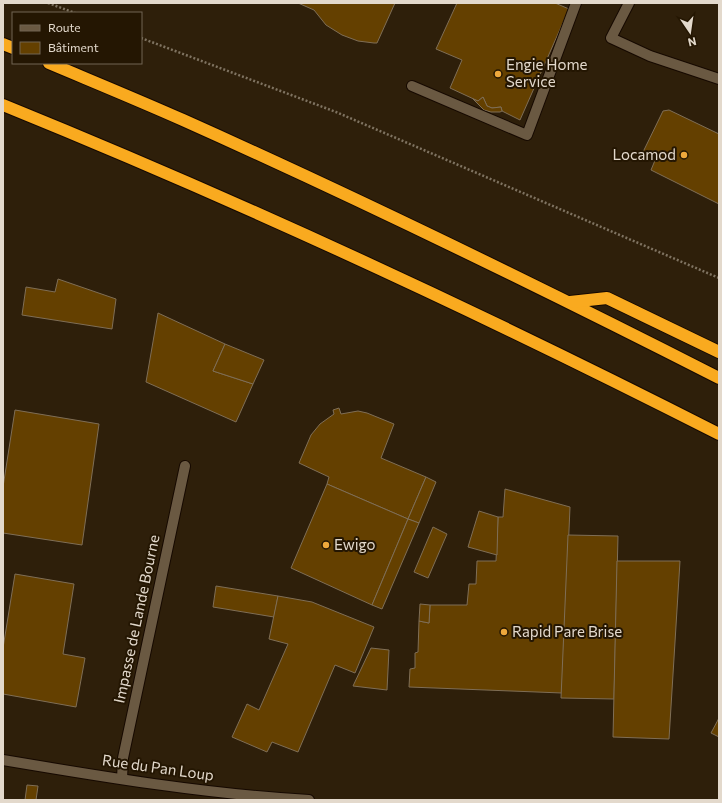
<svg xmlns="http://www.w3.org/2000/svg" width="722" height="803" viewBox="0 0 722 803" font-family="Commissioner,sans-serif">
<rect width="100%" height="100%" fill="#2e1f0a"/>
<!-- building -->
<g fill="#644000" stroke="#7f6e56">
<path d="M298 3H395L377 43H374L358 41 342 35 326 25 314 10Z"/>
<path d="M457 3H555L569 9 520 120 502 111 501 107 492 108 487 106 483 97 478 101 450 88 462 60 436 49Z"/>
<path d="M483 97 487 106 492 108 501 107 502 111 500 112H491L484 110 473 99 478 101Z"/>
<path d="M669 110 719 134V204L651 170 656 158 643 152 663 111Z"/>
<path d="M58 279 116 299 112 329 22 315 26 287 55 292Z"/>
<path d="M158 313 225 344 213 371 253 384 236 422 146 382Z"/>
<path d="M225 344 264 360 253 384 213 371Z"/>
<path d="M339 408 341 414 358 411 367 413 394 424 381 458 426 477 408 519 327 484 329 477 299 463 311 435 320 424 334 414 333 410Z"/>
<path d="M15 410 99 424 82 545 3 533V487Z"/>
<path d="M426 477 436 482 419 523 408 519Z"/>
<path d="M327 484 408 519 372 605 291 568Z"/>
<path d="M505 489 570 507 562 693 409 687 410 669 415 668V653L418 652 419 621 429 623 430 605H467L469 584H476L477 561H496L498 517H503Z"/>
<path d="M479 511 498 517 497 555 468 547Z"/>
<path d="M408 519 419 523 382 609 372 605Z"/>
<path d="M433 527 447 534 428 578 414 572Z"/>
<path d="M568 535 618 536 614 699 561 698Z"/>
<path d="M617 561H680L669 739 613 737Z"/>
<path d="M15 574 74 584 63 654 85 658 76 707 3 694V648Z"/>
<path d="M216 586 278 596 274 617 213 607Z"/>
<path d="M278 596 312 602 374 627 355 673 335 665 298 752 272 742 267 752 232 737 247 704 259 710 288 644 269 639Z"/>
<path d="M420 604 430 605 429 623 419 621Z"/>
<path d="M371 648 389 650 387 690 353 686Z"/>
<path d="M719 718V737L711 733Z"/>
<path d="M27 785 38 786 36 800H25Z"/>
</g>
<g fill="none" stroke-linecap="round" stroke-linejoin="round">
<!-- lane casing -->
<g stroke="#160900" stroke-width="12">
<g id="lane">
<path d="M629 3 611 38 650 56 719 79"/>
<path d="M412 86 527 135 576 3"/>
</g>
</g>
<!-- street casing -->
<g stroke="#160900" stroke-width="12">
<path id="street" d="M122 779 123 758 185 466"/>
</g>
<!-- secondary casing -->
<g stroke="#160900" stroke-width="12">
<path id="secondary" d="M3 760C104 777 206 794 309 800"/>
</g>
<!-- highway casing -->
<g stroke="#160900" stroke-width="14">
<g id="highway">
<path d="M3 44 13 48"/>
<path d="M49 63C94 82 138 100 183 120 364 201 542 288 719 378"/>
<path d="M3 105C247 204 485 315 719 434"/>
<path d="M570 302 607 298 719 352"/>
</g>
</g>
<!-- path -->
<g stroke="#7f7361" stroke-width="2.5" stroke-dasharray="2 2" stroke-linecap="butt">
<path d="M48 3 75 13"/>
<path d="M141 38 336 112 719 278"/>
</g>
<!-- lane -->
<use href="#lane" stroke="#6a5942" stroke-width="10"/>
<!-- street -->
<use href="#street" stroke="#6a5942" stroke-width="10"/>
<!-- secondary -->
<use href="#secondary" stroke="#6a5942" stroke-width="10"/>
<!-- highway -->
<use href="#highway" stroke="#f9aa1f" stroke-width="12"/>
</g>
<!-- markers -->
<g fill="#eea83c" stroke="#241602" stroke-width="1.5">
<circle cx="498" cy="74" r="4"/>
<circle cx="684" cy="155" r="4"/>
<circle cx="326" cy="545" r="4"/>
<circle cx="504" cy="632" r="4"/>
</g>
<g text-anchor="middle" stroke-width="4" stroke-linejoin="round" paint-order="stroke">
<!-- poi labels -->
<g font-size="15" fill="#e3d9cc" stroke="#241602" text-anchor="start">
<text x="506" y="70">Engie Home<tspan x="506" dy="17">Service</tspan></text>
<text x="676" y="160" text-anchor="end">Locamod</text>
<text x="334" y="550">Ewigo</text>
<text x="512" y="637">Rapid Pare Brise</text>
</g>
<!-- street labels -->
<g font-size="15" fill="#e3d9cc" stroke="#241602">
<text transform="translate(137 619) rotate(-78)" y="5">Impasse de Lande Bourne</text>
<text transform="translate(158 768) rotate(8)" y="5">Rue du Pan Loup</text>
</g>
</g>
<!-- border -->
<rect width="722" height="803" fill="none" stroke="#e3d9cc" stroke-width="8"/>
<!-- legend -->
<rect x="12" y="12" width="130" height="52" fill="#241602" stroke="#706453"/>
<rect x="20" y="25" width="20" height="6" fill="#6a5942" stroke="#706453"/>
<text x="48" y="32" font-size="12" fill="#e3d9cc">Route</text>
<rect x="20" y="42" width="20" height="12" fill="#644000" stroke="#706453"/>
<text x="48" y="52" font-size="12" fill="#e3d9cc">Bâtiment</text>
<!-- north arrow -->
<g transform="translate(690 32) rotate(167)" stroke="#241602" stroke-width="3" paint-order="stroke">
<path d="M0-3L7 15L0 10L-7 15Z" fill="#e3d9cc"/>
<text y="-6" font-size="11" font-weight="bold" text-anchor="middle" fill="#e3d9cc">N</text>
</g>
</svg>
